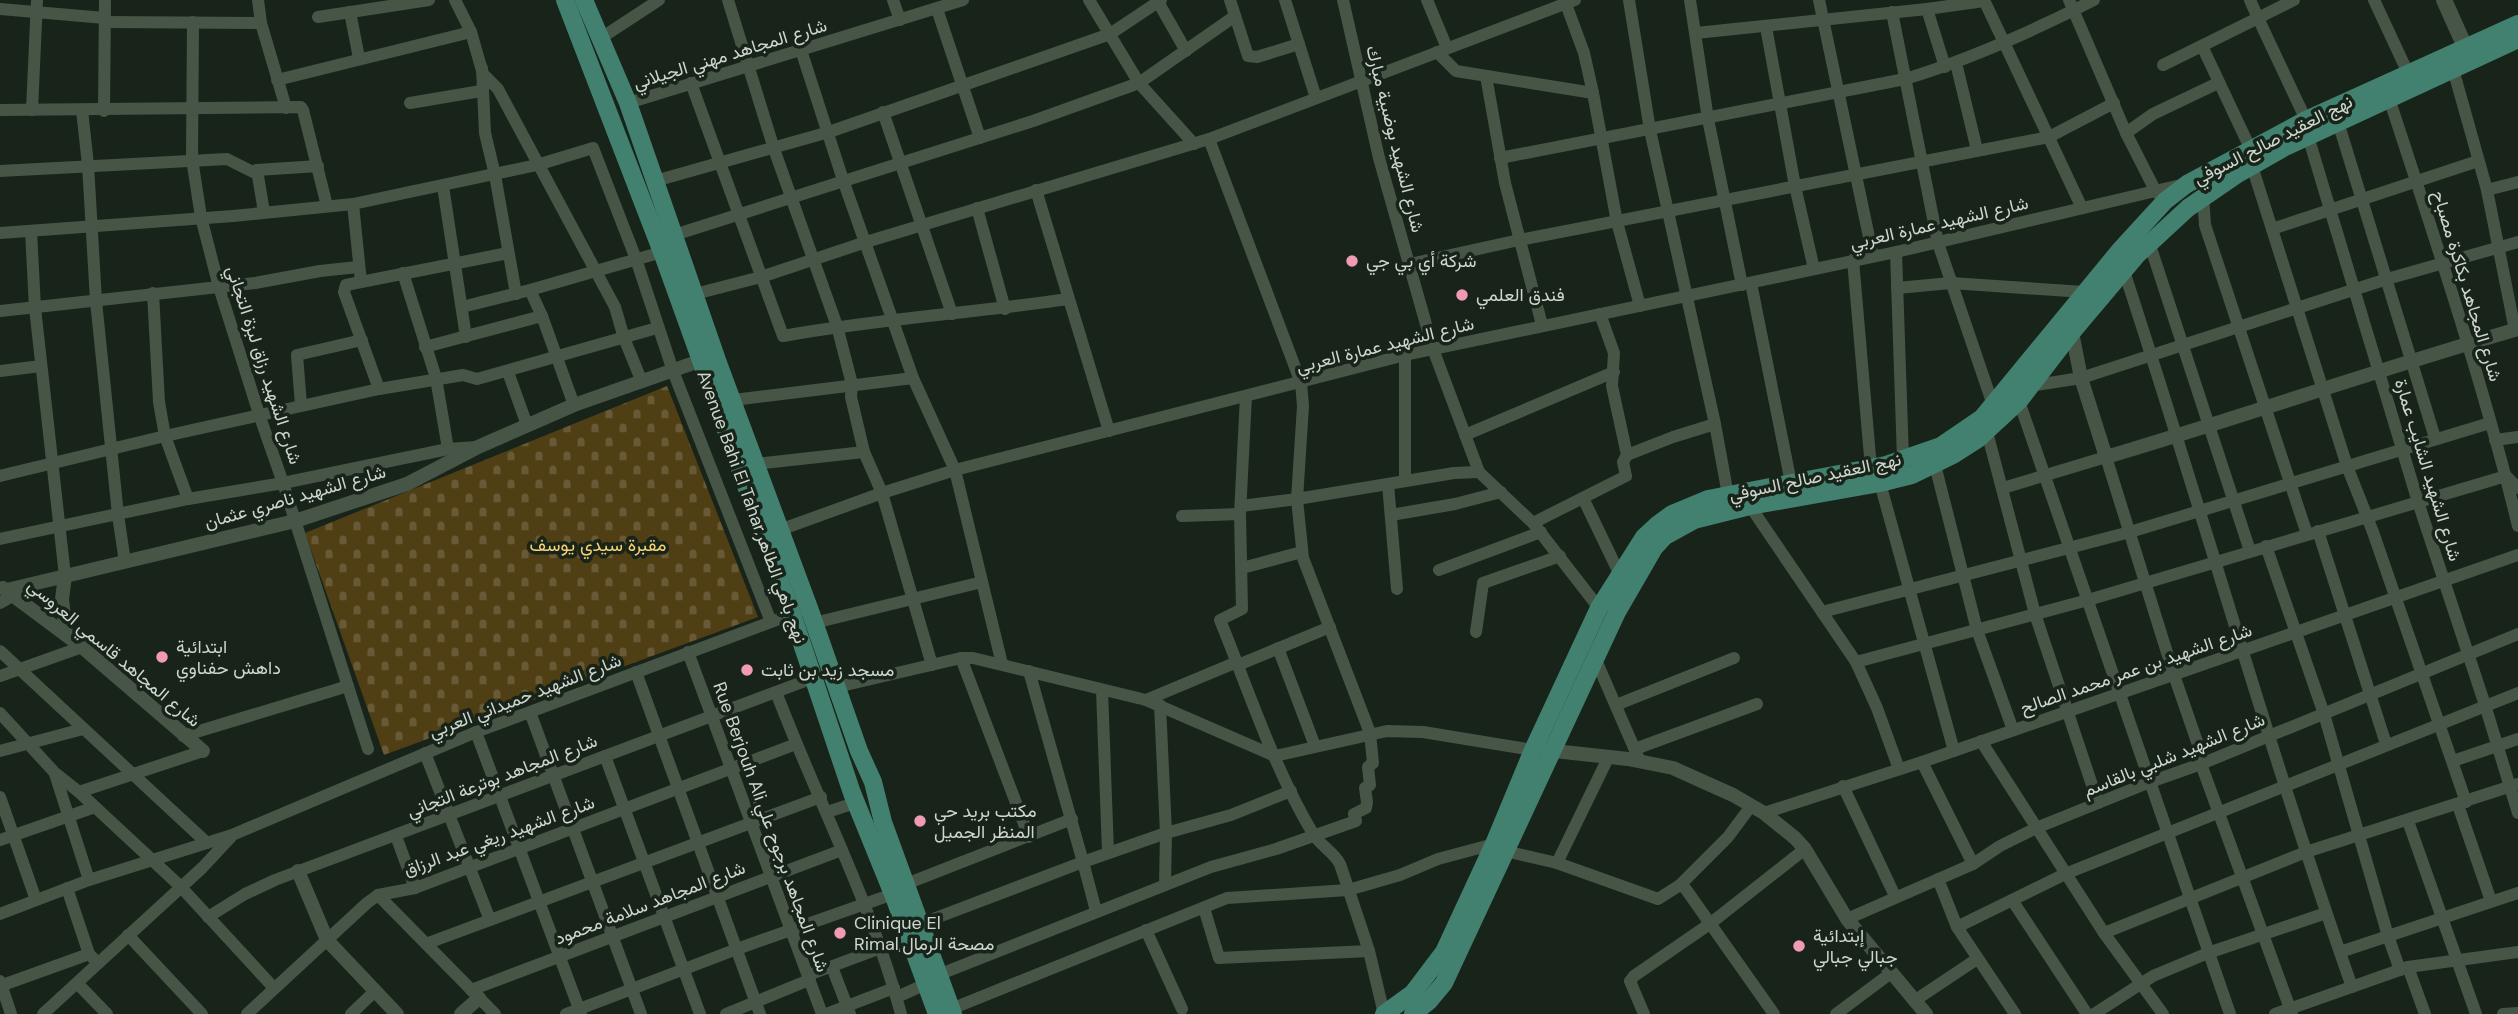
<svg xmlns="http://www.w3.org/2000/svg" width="2518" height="1014" viewBox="0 0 2518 1014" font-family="'DM Sans',Vazirmatn,sans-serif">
<defs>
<pattern id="cemetery-stones" width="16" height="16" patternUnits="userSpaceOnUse" patternTransform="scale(1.75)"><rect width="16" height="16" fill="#503f15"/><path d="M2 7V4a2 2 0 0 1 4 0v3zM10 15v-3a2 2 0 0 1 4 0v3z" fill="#685a36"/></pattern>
</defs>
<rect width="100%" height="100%" fill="#182419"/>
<!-- cemetery -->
<path fill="url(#cemetery-stones)" d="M667 386 758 617 384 755 305 533Z"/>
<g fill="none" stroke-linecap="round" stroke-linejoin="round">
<!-- minor -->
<g stroke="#475547" stroke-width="12">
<path d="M258 0 261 23 286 108"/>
<path d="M455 0 471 32 483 74 498 89 615 307 624 338 642 382"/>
<path d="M728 0 774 149 837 326 852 384 851 397 864 452 882 493 932 665"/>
<path d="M893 0 900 20"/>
<path d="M1089 0 1139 83 1194 144"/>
<path d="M1157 0 1186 51"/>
<path d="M1230 0 1248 56 1257 57 1299 44"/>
<path d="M1285 0 1316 98"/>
<path d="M1343 0 1379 158 1433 349 1479 472 1533 523 1599 608"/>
<path d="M1427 0 1447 48"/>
<path d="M1629 0 1650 130 1715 424 1728 495"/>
<path d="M1690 0 1708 119 1742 285"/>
<path d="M1819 0 1873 256"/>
<path d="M1984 0 2082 208"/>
<path d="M2069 0 2126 133 2155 190 2160 196"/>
<path d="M2294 0 2258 18 2306 120"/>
<path d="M2374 0 2408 73"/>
<path d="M1566 4 1584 53 1593 93 1617 222 1640 306"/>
<path d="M0 9 105 18"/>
<path d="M937 9 980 138"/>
<path d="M1927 9 1945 67"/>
<path d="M350 12 359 58"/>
<path d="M1892 12 1938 243 1993 405"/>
<path d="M318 17 429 0"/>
<path d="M105 22 261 23"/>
<path d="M193 22 192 159 201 217 219 287 259 414 283 483 368 749"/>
<path d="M1766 27 1795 186 1814 269"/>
<path d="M1696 33 1927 9 1984 1"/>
<path d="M601 38 659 0"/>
<path d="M2202 46 2251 150"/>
<path d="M801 50 843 180 913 378 955 470 1002 664"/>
<path d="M1437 52 1456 71 1593 93"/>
<path d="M1956 63 1977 150"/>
<path d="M2163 65 2258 18 2250 0"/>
<path d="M482 68 485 133 495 175 516 294"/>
<path d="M2453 69 2487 190 2515 330"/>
<path d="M1486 76 1505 183 1542 325"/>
<path d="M277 80 471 32"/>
<path d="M691 83 783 336C877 319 973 313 1068 299"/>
<path d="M2389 98C2435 239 2483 382 2518 526"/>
<path d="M410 103 481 91"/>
<path d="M628 103 963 0"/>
<path d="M0 110 301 107 303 110 327 206"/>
<path d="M32 110 37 0"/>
<path d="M82 110 88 165 96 301 118 515 125 562"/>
<path d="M104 111 105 0"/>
<path d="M883 112 952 314"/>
<path d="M2338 122 2435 438"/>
<path d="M2126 133 2153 114 2218 83"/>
<path d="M2308 136 2418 502 2485 705 2518 813"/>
<path d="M1500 158 1905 79C1971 59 2033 31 2094 0"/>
<path d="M2252 166 2347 466 2373 532 2466 802"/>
<path d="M257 170 264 212"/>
<path d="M0 171 227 159 253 172 257 170 318 166"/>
<path d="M655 181 829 132 1110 34 1161 0"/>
<path d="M443 186 466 337"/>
<path d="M1036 190 1109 431"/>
<path d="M2487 190 2518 182"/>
<path d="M2203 196 2205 225 2307 534"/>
<path d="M353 204 361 282 508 253"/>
<path d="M977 208 1005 309"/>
<path d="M2272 229 2478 161"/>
<path d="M31 231 35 308 65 576"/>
<path d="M0 233 233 216 353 204 537 165 593 148 636 259 673 371 771 622"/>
<path d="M674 235 1033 121 1139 83 1235 16"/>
<path d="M2149 242 2250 551"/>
<path d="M1896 252 1903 459"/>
<path d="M1853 260 1871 468"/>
<path d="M1410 264 1519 240 2049 137 2114 103"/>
<path d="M2124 271C2202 509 2269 751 2352 987"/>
<path d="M403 273 436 378 448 449"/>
<path d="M361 282 346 285 344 292 379 389"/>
<path d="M1751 283 1791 483"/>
<path d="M1897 288 1951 283 2084 292"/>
<path d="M530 290 542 316 574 405"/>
<path d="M153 293 159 402 165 436 188 499"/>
<path d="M695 294 761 277 866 242 1209 139 1575 0"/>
<path d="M462 307 530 290 662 252"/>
<path d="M0 311 255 283 320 271 358 267"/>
<path d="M1600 314 1614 353 1612 386 1627 455"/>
<path d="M425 347 542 316"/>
<path d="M1405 355V481"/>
<path d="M0 371 41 366"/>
<path d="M508 372 527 425"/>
<path d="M2030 386 2081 378 2387 279 2518 242"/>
<path d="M1246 396 1240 514 1242 609 1220 620C1249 691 1273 766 1312 832 1319 845 1333 851 1340 864L1369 951 1384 1014"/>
<path d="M733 400 913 378"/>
<path d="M2019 401 2230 1014"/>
<path d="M301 405 297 355 362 340"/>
<path d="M1987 432 2035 614 2098 803"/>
<path d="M1465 435 1614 372"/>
<path d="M2495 440 2518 437"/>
<path d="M756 464 864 452"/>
<path d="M1935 465 1977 630 2013 730"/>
<path d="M0 476 165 436 379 389 463 375 477 379 657 328"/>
<path d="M1880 483 1954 751"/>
<path d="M1388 484 1397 589"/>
<path d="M2003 488 2106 457 2174 675 2204 762"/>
<path d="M1583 498 1620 575"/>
<path d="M1241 506 1297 499 1454 473 1479 472"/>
<path d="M1750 506 1856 662 1877 708 1899 769"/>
<path d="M1391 515 1455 504 1501 492"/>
<path d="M1182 516 1240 514"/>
<path d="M1533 523 1626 476 1623 462 1627 455 1673 437 1715 424"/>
<path d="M2318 531 2386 744"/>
<path d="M774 532 882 493 955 470 1405 355 1896 252 2185 184"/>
<path d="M0 539 188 499 283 483 448 449 477 447"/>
<path d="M2266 546 2324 714 2388 936 2400 970"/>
<path d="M1242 568 1302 552"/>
<path d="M1439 570 1541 532"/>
<path d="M0 603 14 595"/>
<path d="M1822 612 2130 532 2490 423"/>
<path d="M814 623 982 582"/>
<path d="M1476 632 1483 583 1560 556"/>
<path d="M1278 648 1315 746"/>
<path d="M0 651 207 843"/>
<path d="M688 652 822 1014"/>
<path d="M961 658 1029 837"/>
<path d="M1595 658 1638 757"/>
<path d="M1856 662 2088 600 2506 476 2518 488"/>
<path d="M1238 665 1330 627"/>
<path d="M636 672 760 1014"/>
<path d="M0 676 82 647"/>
<path d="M837 687 961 658H973L1146 700 1275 756 1387 731 1423 732 1533 750"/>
<path d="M1102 690 1108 852"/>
<path d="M776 692C817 800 871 902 901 1014"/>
<path d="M1146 700 1237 662"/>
<path d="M1616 705 1734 658"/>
<path d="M530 712 641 1014"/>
<path d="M0 713 55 773 79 792 180 886 274 988"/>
<path d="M476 732 581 1014"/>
<path d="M183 736 348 686"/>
<path d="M1981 741 2104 933 2163 1014"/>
<path d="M1635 749 1757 704"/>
<path d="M0 751 83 729"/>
<path d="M425 753 490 920"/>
<path d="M605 756 700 1014"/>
<path d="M2453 761 2518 739"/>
<path d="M1922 762 1973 864"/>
<path d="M2201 764 2292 1014"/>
<path d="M55 774 89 880"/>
<path d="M1843 786 1895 896"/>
<path d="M79 792 203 751"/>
<path d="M0 797 36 900"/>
<path d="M2458 805 2491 901"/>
<path d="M827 812 855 803"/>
<path d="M1764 813 1922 762 2518 555"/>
<path d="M2408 821 2476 1014"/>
<path d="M396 836 415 888"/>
<path d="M0 840 95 807"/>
<path d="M1505 851 1557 863 1609 756"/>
<path d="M1557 863 1658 899 1680 885 1685 888 1774 1014"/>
<path d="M1938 879 1957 927 2015 1014"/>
<path d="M906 884 1072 819"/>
<path d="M1165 885 1166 833 1231 815 1291 791"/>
<path d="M1680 885 1728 837 1751 806"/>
<path d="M67 888 89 954 94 959"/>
<path d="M378 895 495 1014"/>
<path d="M2012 900 2087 1014"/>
<path d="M1204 908 1219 958 1369 951"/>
<path d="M1096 911 1083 862 1166 833 1160 705"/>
<path d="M0 914 89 880 232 835 476 732 798 612"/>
<path d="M208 917 245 894 275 880 813 678"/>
<path d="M1847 919 1973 864 2000 846 2036 828 2150 782 2201 764 2518 634"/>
<path d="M920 924 1083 862 1029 671"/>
<path d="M1957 927 2065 874 2518 693"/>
<path d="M1146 930 1182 1009"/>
<path d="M2104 933 2306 852 2518 784"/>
<path d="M128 935 202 1014"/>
<path d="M428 943 821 797"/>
<path d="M2340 952 2518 893"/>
<path d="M832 967 850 1014"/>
<path d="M2408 967 2425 1014"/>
<path d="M938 975 1211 867 1276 849 1356 821 1354 814 1366 808 1367 802 1365 788 1370 785 1368 767 1373 763 1370 733 1303 558 1297 499 1303 406 1301 383 1209 139"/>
<path d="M0 981 11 1014"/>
<path d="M77 983 107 1014"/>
<path d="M0 986 89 954"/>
<path d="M471 990 842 850"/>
<path d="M897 997 926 984"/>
<path d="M1914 1001 1977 959"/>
<path d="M951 1009 1227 898 1348 890 1400 875 1438 859 1494 844"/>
<path d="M43 1014 202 868 231 837"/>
<path d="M247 1014 367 903 378 895 415 888 796 744"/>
<path d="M351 1014 375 991"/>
<path d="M566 1014 737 949 893 894"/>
<path d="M726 1014 809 980 811 974 881 948"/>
<path d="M826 1014 894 988"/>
<path d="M1644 1014 1630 981 1634 976 1711 923 1805 849"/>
<path d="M1836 1014 1891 973"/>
<path d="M2094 1014 2153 976 2208 953 2326 913"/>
<path d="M2275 1014 2408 967 2518 952"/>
<path d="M2503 1014 2518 1013"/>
</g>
<!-- tertiary -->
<g stroke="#475547" stroke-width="14">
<path d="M2072 332 2081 378 2106 457C2244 416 2380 369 2518 329"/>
<path d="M65 576 62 599 66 634"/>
<path d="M3 588 82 647 203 751"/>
<path d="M7 590 295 521 407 484 478 447 574 405 708 358"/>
<path d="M1545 750 1628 759 1673 768 1733 795 1764 813 1795 838 1805 849 1847 919 1926 1014"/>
<path d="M298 871 327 940 397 1014"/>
<path d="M461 1014 479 998"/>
</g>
<!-- secondary -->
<path stroke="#475547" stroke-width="16" d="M2444 0 2470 58"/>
<!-- primary -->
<g stroke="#42816f" stroke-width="18">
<path d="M565 0 662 252 792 614 852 793 893 894 937 1014"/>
<path d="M584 0 628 103 718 363 809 608 859 751 873 782 883 822 953 1014"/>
<path d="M1384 1014 1413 993 1444 952 1494 844 1533 750 1599 608 1644 537 1657 525 1672 514 1708 499 1886 465 1941 446 1982 418 2121 249 2165 201 2187 184 2306 120 2518 24"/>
<path d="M1413 1014 1429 1001 1444 983 1617 612 1654 548 1665 536 1694 520 1750 506 1880 483 1912 475 1953 455 1978 439 2019 401 2072 332 2137 255 2188 208 2236 175 2285 147 2518 39"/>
</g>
</g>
<!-- markers -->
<g fill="#f09ab5" stroke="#182419" stroke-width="2.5">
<circle cx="1352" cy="261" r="7"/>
<circle cx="1462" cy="295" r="7"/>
<circle cx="162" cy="657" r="7"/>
<circle cx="747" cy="670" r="7"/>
<circle cx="920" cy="821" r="7"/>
<circle cx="840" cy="933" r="7"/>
<circle cx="1799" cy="946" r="7"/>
</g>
<g text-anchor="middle" stroke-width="7" stroke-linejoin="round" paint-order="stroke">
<!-- street labels -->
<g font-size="18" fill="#ced6ce" stroke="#182419">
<text transform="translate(730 54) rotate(-17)" y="6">شارع المجاهد مهني الجيلاني</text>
<text transform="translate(1395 139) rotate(76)" y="6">شارع الشهيد بوضبية مبارك</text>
<text transform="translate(2273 140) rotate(-27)" y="6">نهج العقيد صالح السوفي</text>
<text transform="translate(1939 223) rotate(-13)" y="6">شارع الشهيد عمارة العربي</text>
<text transform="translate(2467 286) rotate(73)" y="6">شارع المجاهد بكاكرة مصباح</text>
<text transform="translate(1385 345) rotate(-14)" y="6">شارع الشهيد عمارة العربي</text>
<text transform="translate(264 365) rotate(72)" y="6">شارع الشهيد رزاق لبزة التجاني</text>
<text transform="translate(2428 470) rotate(73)" y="6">شارع الشهيد الشايب عمارة</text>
<text transform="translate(1815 477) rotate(-12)" y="6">نهج العقيد صالح السوفي</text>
<text transform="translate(295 497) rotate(-16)" y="6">شارع الشهيد ناصري عثمان</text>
<text transform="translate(752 507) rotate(70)" y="6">Avenue Bahi El Tahar,نهج باهي الطاهر</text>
<text transform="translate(114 653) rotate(40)" y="6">شارع المجاهد قاسمي العروسي</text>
<text transform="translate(2136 669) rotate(-19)" y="6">شارع الشهيد بن عمر محمد الصالح</text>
<text transform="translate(525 696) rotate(-21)" y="6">شارع الشهيد حميداني العربي</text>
<text transform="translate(2174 755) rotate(-22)" y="6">شارع الشهيد شلبي بالقاسم</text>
<text transform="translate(502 776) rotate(-21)" y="6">شارع المجاهد بوترعة التجاني</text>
<text transform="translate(771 827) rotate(70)" y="6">Rue Berjouh Ali,شارع المجاهد برجوح علي</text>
<text transform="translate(499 836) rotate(-20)" y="6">شارع الشهيد ريغي عبد الرزاق</text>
<text transform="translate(650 903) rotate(-21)" y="6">شارع المجاهد سلامة محمود</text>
</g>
<!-- poi labels -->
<g font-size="18" fill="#ced6ce" stroke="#182419" text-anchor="start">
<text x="1366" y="267">شركة أي بي جي</text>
<text x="1476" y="301">فندق العلمي</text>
<text x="176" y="653">ابتدائية<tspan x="176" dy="21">داهش حفناوي</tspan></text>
<text x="761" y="676">مسجد زيد بن ثابت</text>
<text x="934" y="817">مكتب بريد حي<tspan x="934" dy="21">المنظر الجميل</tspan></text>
<text x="854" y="929">Clinique El<tspan x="854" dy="21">Rimal,مصحة الرمال</tspan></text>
<text x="1813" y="942">إبتدائية<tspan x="1813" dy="21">جبالي جبالي</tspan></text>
</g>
<!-- park labels -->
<g font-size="18" fill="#f9d272" stroke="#182419">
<text x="598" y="551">مقبرة سيدي يوسف</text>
</g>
</g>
</svg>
